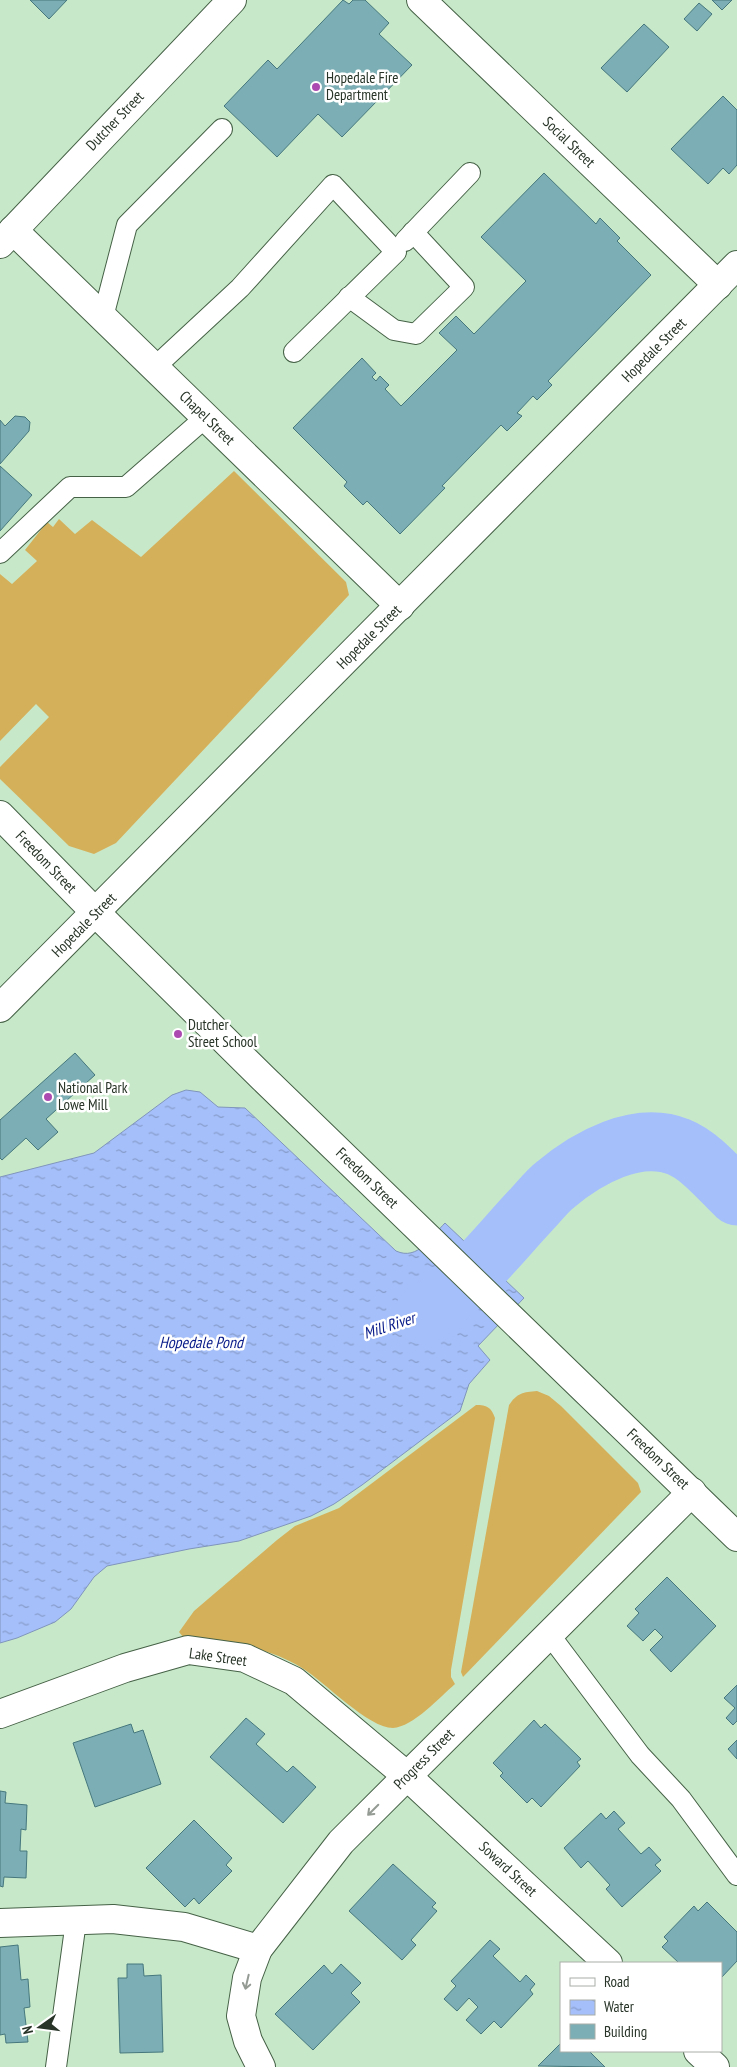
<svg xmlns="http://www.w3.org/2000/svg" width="737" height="2067" viewBox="0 0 737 2067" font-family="'PT Sans Narrow',sans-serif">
<defs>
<pattern id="water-ripples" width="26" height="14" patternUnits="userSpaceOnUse" patternTransform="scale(1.25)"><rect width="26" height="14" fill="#a5bffa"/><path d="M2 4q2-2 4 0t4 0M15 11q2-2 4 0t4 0" fill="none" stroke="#869cca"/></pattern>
</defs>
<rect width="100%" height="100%" fill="#c8e9c9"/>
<!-- grass -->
<g fill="#d5b05b">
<path d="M234 471 346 582 349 595 116 843 94 854 69 846 0 779V767L49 717 36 704 0 741V574L12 584 37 561 25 550 47 522 53 527 59 519 75 534 92 520 141 557Z"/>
<path d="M537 1391 549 1396 561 1406 638 1483 641 1492 463 1677 461 1672 509 1405C517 1393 523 1392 537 1391Z"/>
<path d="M476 1405C487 1405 491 1407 495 1418L451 1670V1677L455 1684C440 1697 413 1727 393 1728 368 1728 325 1682 302 1668 266 1646 225 1641 184 1638L179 1632 194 1611 277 1540 295 1526 339 1508Z"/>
</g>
<!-- water -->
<path fill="url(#water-ripples)" stroke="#8095bb" d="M186 1090 200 1092 218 1107 245 1108 396 1251C418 1261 431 1237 445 1223L524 1298 478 1346 490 1360 469 1384 460 1411 362 1485 334 1504 311 1516 239 1541 189 1549 107 1566 94 1577 71 1609 55 1622 17 1638 0 1643V1177L94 1153 172 1095Z"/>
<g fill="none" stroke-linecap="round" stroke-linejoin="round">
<!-- river -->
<path stroke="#a5bffa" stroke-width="59" d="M423 1315C463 1291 499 1244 531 1210 539 1202 546 1192 555 1185 587 1158 637 1130 679 1147 701 1156 720 1180 737 1196"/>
</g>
<!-- building -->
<g fill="#7cafb5" stroke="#45777d">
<path d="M30 0H67L49 19Z"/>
<path d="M343 0 349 4 353 0H365L389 23 379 34 412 65 342 137 318 114 277 157 224 106 268 60 277 69Z"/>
<path d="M712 0H732L722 10Z"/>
<path d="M699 3 712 14 697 31 684 19Z"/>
<path d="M644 24 669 47 627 92 601 68Z"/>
<path d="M723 96 737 110V165L729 174 723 168 708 184 671 149Z"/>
<path d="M544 173 596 224 600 218 620 238 617 241 651 275 548 381 552 385 537 400 533 396 517 413 522 416 507 431 501 425 442 486 445 488 400 534 367 501 363 505 344 486 347 482 293 428 362 358 376 373 372 377 376 381 380 376 389 385 385 389 401 406 457 350 439 333 456 316 474 334 526 281 481 237Z"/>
<path d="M15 416 25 417 30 422 29 431 0 464V420L5 426Z"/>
<path d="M0 466 32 495 0 531Z"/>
<path d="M75 1053 95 1075 46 1119 58 1132 38 1150 26 1138 2 1160 0 1158V1120Z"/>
<path d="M667 1577 716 1626 671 1672 650 1650 663 1637 655 1629 643 1641 627 1626 639 1613 635 1609Z"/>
<path d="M737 1685V1721L733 1725 726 1718 735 1708 724 1698Z"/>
<path d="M246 1718 265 1734 256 1744 287 1772 293 1766 316 1787 283 1823 210 1757Z"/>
<path d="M534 1720 541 1728 545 1724 581 1759 577 1762 580 1766 541 1807 532 1798 527 1803 500 1776 503 1773 493 1763Z"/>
<path d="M131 1724 134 1733 143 1730 161 1784 95 1807 73 1743Z"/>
<path d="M737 1740V1759L728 1749Z"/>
<path d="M0 1791 6 1792 5 1803 27 1805 26 1830 21 1829 20 1851H27L26 1878 4 1877 3 1887 0 1886Z"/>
<path d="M614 1811 625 1823 618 1829 641 1854 649 1847 661 1860 655 1865 661 1871 622 1907 606 1889 610 1885 588 1861 581 1868 564 1848 601 1813 606 1819Z"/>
<path d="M194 1820 232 1858 226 1865 232 1871 199 1904 194 1898 185 1907 146 1868Z"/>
<path d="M393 1864 436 1903 432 1907 437 1911 411 1940 416 1945 402 1960 349 1911Z"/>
<path d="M707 1902 737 1932V1961L721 1978V1963H679L662 1947 668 1941 664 1937 694 1906 698 1911Z"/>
<path d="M490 1940 500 1949 493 1956 520 1982 526 1975 535 1984 530 1990 533 1994 501 2028 494 2021 481 2034 466 2020 478 2007 469 1998 457 2011 444 1999 456 1986 451 1981Z"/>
<path d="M18 1945 21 1980 28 1979 30 2007 24 2008 28 2042 6 2043 5 2034 0 2035V1947Z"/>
<path d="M127 1964H143L144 1976 161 1975 163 2052 120 2053 118 1978H127Z"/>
<path d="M341 1964 361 1983 351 1993 360 2002 313 2050 275 2014 324 1965 332 1974Z"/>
<path d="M561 2043V2051H589L605 2067 538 2066Z"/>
</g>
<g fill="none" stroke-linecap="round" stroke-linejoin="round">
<!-- lane casing -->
<g stroke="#456146" stroke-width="22">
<g id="lane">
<path d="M405 241 470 173"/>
<path d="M349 297 394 330 416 334 464 287 413 232"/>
<path d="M103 317 127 225 222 129"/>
<path d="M155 367 240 288 333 185 396 252 294 352"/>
<path d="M0 553 70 487H126L206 417"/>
<path d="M549 1634 640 1755 681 1799 737 1875"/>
<path d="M56 2067 76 1921"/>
</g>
</g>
<!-- street casing -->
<g stroke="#456146" stroke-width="30">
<g id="street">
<path d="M421 0 718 285"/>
<path d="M13 230 400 606"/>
<path d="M96 913 263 1078 737 1537"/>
<path d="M0 1714 125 1668 188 1650 245 1658 294 1681 407 1776 608 1963"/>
<path d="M0 1923 113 1919 184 1927 258 1949"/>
<path d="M698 2051 715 2067"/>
<path d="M261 2067 248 2041 241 2016 247 1978 258 1949 341 1842 692 1492"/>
</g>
</g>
<!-- secondary casing -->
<g stroke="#456146" stroke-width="30">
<g id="secondary">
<path d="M0 244 232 0"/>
<path d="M0 815 96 913"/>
<path d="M0 1008 737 265"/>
</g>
</g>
<!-- lane -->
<use href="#lane" stroke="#fff" stroke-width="20"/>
<!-- street -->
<use href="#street" stroke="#fff" stroke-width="28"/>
<!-- secondary -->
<use href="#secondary" stroke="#fff" stroke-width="28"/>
</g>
<!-- one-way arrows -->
<defs><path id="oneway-shaft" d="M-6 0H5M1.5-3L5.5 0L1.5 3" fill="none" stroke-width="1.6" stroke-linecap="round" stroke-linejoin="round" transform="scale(1.25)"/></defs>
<g stroke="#949a94">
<use href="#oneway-shaft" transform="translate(373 1810) rotate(135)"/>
<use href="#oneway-shaft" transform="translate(247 1982) rotate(103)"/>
</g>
<!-- markers -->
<g fill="#ac4ab1" stroke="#fff" stroke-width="2">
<circle cx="316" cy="87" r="5"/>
<circle cx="178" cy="1034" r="5"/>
<circle cx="48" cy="1097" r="5"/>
</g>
<g text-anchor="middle" stroke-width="5" stroke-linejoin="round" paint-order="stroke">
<!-- poi labels -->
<g font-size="15" fill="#283428" stroke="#fff" text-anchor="start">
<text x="326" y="83">Hopedale Fire<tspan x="326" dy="17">Department</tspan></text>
<text x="188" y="1030">Dutcher<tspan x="188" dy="17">Street School</tspan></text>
<text x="58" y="1093">National Park<tspan x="58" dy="17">Lowe Mill</tspan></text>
</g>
<!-- street labels -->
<g font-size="15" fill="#283428" stroke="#fff">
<text transform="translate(115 121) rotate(-46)" y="5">Dutcher Street</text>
<text transform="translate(569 142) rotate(44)" y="5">Social Street</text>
<text transform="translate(654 350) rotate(-45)" y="5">Hopedale Street</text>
<text transform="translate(207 418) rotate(44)" y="5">Chapel Street</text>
<text transform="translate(369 637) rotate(-45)" y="5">Hopedale Street</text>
<text transform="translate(46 862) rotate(46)" y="5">Freedom Street</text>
<text transform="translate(84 925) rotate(-45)" y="5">Hopedale Street</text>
<text transform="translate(367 1178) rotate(44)" y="5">Freedom Street</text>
<text transform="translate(658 1459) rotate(44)" y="5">Freedom Street</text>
<text transform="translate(218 1657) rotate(8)" y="5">Lake Street</text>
<text transform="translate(424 1759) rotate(-45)" y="5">Progress Street</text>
<text transform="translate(508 1869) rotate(43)" y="5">Soward Street</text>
</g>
<!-- water labels -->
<g font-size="16" font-style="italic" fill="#081b89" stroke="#fff">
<text transform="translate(389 1325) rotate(-18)" y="6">Mill River</text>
<text x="201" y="1348">Hopedale Pond</text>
</g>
</g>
<!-- legend -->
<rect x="560" y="1962" width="162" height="90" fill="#ffffff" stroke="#a9aea9"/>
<rect x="570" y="1978" width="25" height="8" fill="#ffffff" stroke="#a9aea9"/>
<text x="604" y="1987" font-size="15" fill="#283428">Road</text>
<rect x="570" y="2000" width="25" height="15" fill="url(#water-ripples)" stroke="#a9aea9"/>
<text x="604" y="2012" font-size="15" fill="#283428">Water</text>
<rect x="570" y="2024" width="25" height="15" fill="#7cafb5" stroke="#a9aea9"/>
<text x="604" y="2037" font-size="15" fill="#283428">Building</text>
<!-- north arrow -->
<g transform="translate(40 2027) rotate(256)" stroke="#ffffff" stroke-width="4" paint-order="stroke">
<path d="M0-4L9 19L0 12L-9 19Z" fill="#283428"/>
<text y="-8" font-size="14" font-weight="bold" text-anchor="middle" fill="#283428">N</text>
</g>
</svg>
